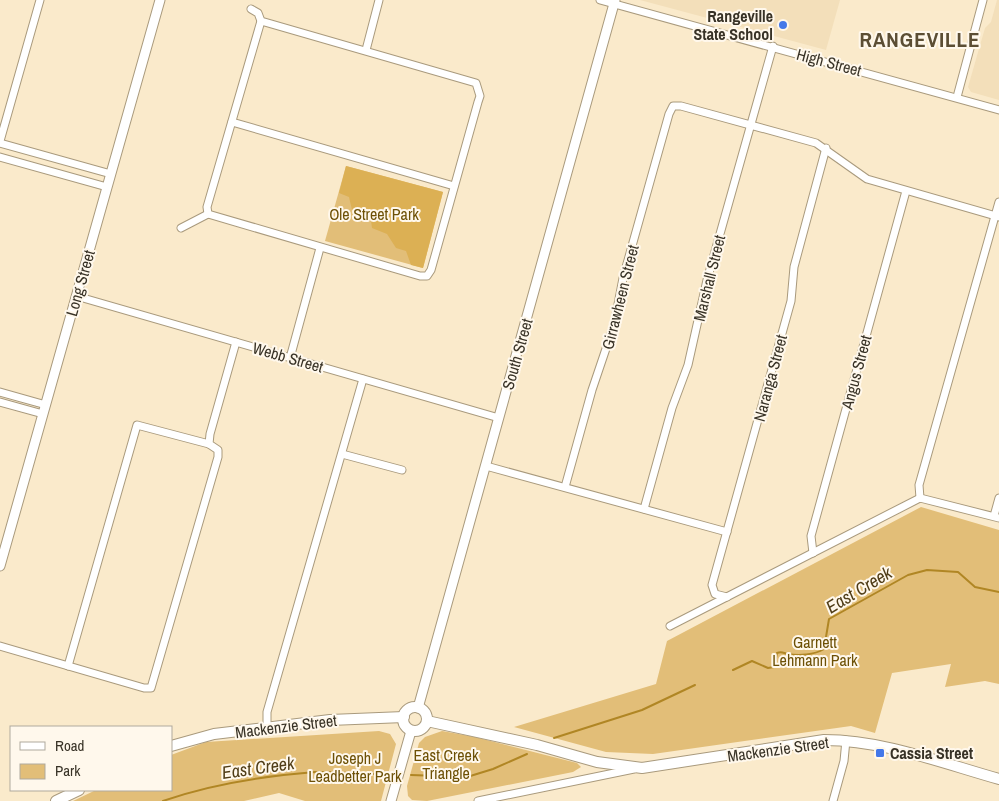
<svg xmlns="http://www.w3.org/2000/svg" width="999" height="801" viewBox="0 0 999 801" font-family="'Archivo Narrow',sans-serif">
<rect width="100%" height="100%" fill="#faeacb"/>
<!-- built -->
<g fill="#f3dfba">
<path d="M640 0H840L826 50Z"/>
<path d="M997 0H999V100L971 92 968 87 985 28 991 22Z"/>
</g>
<!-- green -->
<g fill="#e2be78">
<path d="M346 166 443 192 423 268 325 241Z"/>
<path d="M921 507 999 530V684L985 681 945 687 951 664 892 673 875 733 851 726 653 754 606 752 514 727 656 684 667 641Z"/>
<path d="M379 731 390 734 396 744 381 801H305L279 793 244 801H73L96 790H171V755L206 742Z"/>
<path d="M442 731 475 737 577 763 581 767 573 772 427 801 412 800 408 796 407 786 419 743 425 737Z"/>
</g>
<!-- forest -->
<path fill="#dcb054" d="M346 166 443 192 423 268 411 265 406 251 396 248 387 234 372 228 371 221 363 222 360 213 352 210 349 197 339 193Z"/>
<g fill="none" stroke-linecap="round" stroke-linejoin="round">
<!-- stream -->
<g stroke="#b08624" stroke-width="2">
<path d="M733 670 752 661 768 668 774 667 777 653C782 651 783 653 788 654 799 656 814 655 824 649L829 619 908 575 927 570 958 572 975 587 999 592"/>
<path d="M554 738 642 710 695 685"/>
<path d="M411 775 467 777 493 769 527 754"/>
<path d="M163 801C211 784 264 776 315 772 339 771 364 775 388 774"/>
</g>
<!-- minor casing -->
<g stroke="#a99a7d" stroke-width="9">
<g id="minor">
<path d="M600 0 999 110"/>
<path d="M366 50 379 0"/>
<path d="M957 97 983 0"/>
<path d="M232 122 454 186"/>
<path d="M0 141 40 0"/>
<path d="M0 143 111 174"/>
<path d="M0 157 107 187"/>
<path d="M208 214 207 207 261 21"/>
<path d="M181 228 208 214 420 276H427L431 270 478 102 480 96 476 83 261 21 258 13 251 9"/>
<path d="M76 296 499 418"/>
<path d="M290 358 320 248"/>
<path d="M0 392 46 405"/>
<path d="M0 402 43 414"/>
<path d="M342 454 402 470"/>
<path d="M486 466 727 532"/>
<path d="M565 487 592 390 614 325 623 278 669 114 673 106H681L816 143 867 179 999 217"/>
<path d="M920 498 919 485 999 202"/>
<path d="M644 509 672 408 688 365 707 280 773 46"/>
<path d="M994 516 999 498"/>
<path d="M813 553 811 536 906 191"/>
<path d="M727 597 715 594 712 585 791 301 794 267 826 148"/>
<path d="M670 626 920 498 999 518"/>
<path d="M0 646 144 688H151L218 457V450L209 444 210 434 236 342"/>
<path d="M68 666 137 425 209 444"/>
<path d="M267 728V712L363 379"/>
<path d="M478 801 634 769"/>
<path d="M833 801 844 761 846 740"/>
</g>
</g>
<!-- tertiary casing -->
<g stroke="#a99a7d" stroke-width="11">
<g id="tertiary">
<path d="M0 566 160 0"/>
<path d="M418 708 615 0"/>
<path d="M391 801 411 731"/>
</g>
</g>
<!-- secondary casing -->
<g stroke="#a99a7d" stroke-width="12">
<g id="secondary">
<circle cx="415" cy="719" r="12"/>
<path d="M427 721 537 745 597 762 642 768 824 740C883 740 942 763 999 779"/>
<path d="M171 746 214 734 330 720 404 717"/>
<path d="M56 801 79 790"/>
</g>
</g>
<!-- minor -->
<use href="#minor" stroke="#fff" stroke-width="7"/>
<!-- tertiary -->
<use href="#tertiary" stroke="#fff" stroke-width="9"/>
<!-- secondary -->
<use href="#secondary" stroke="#fff" stroke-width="10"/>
</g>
<!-- markers -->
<g fill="#4478e9" stroke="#fff8ec" stroke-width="2">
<circle cx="783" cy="25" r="5"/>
<rect x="875" y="748" width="10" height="10" rx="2.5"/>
</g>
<g text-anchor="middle" stroke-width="4" stroke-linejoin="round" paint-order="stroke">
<!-- poi labels -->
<g font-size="16" font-weight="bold" fill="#383226" stroke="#fff8ec" text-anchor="end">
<text x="773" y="22">Rangeville<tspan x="773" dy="18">State School</tspan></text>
<text x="890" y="759" text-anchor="start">Cassia Street</text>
</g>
<!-- street labels -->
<g font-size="16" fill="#383226" stroke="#fff8ec">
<text transform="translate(829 62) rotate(15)" y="6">High Street</text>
<text transform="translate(709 278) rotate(-76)" y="6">Marshall Street</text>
<text transform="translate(80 283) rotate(-74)" y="6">Long Street</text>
<text transform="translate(620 297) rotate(-76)" y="6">Girrawheen Street</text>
<text transform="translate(517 354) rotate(-74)" y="6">South Street</text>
<text transform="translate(288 357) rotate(16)" y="6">Webb Street</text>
<text transform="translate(856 372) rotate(-75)" y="6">Angus Street</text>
<text transform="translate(770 378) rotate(-75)" y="6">Naranga Street</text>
<text transform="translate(286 726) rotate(-7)" y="6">Mackenzie Street</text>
<text transform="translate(778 749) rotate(-8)" y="6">Mackenzie Street</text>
</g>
<!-- park labels -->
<g font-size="16" fill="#6d5005" stroke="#fff8ec">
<text x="374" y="220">Ole Street Park</text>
<text x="815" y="648">Garnett<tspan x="815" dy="18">Lehmann Park</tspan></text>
<text x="446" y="761">East Creek<tspan x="446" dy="18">Triangle</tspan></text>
<text x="355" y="764">Joseph J<tspan x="355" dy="18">Leadbetter Park</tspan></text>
</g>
<!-- water labels -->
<g font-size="18" font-style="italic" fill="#503d17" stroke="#fff8ec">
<text transform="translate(859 590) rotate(-31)" y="6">East Creek</text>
<text transform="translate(258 768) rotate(-8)" y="6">East Creek</text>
</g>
<!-- district labels -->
<g font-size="21" font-weight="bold" letter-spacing="1" fill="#5c4e34" stroke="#fff8ec">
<text x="920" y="47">RANGEVILLE</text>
</g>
</g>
<!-- legend -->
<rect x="10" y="726" width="162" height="65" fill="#fff8ec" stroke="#afa99d"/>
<rect x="20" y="742" width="25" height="8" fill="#ffffff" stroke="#afa99d"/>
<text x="55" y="751" font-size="15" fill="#383226">Road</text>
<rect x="20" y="764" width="25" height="15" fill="#e2be78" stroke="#afa99d"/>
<text x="55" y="776" font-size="15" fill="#383226">Park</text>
</svg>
